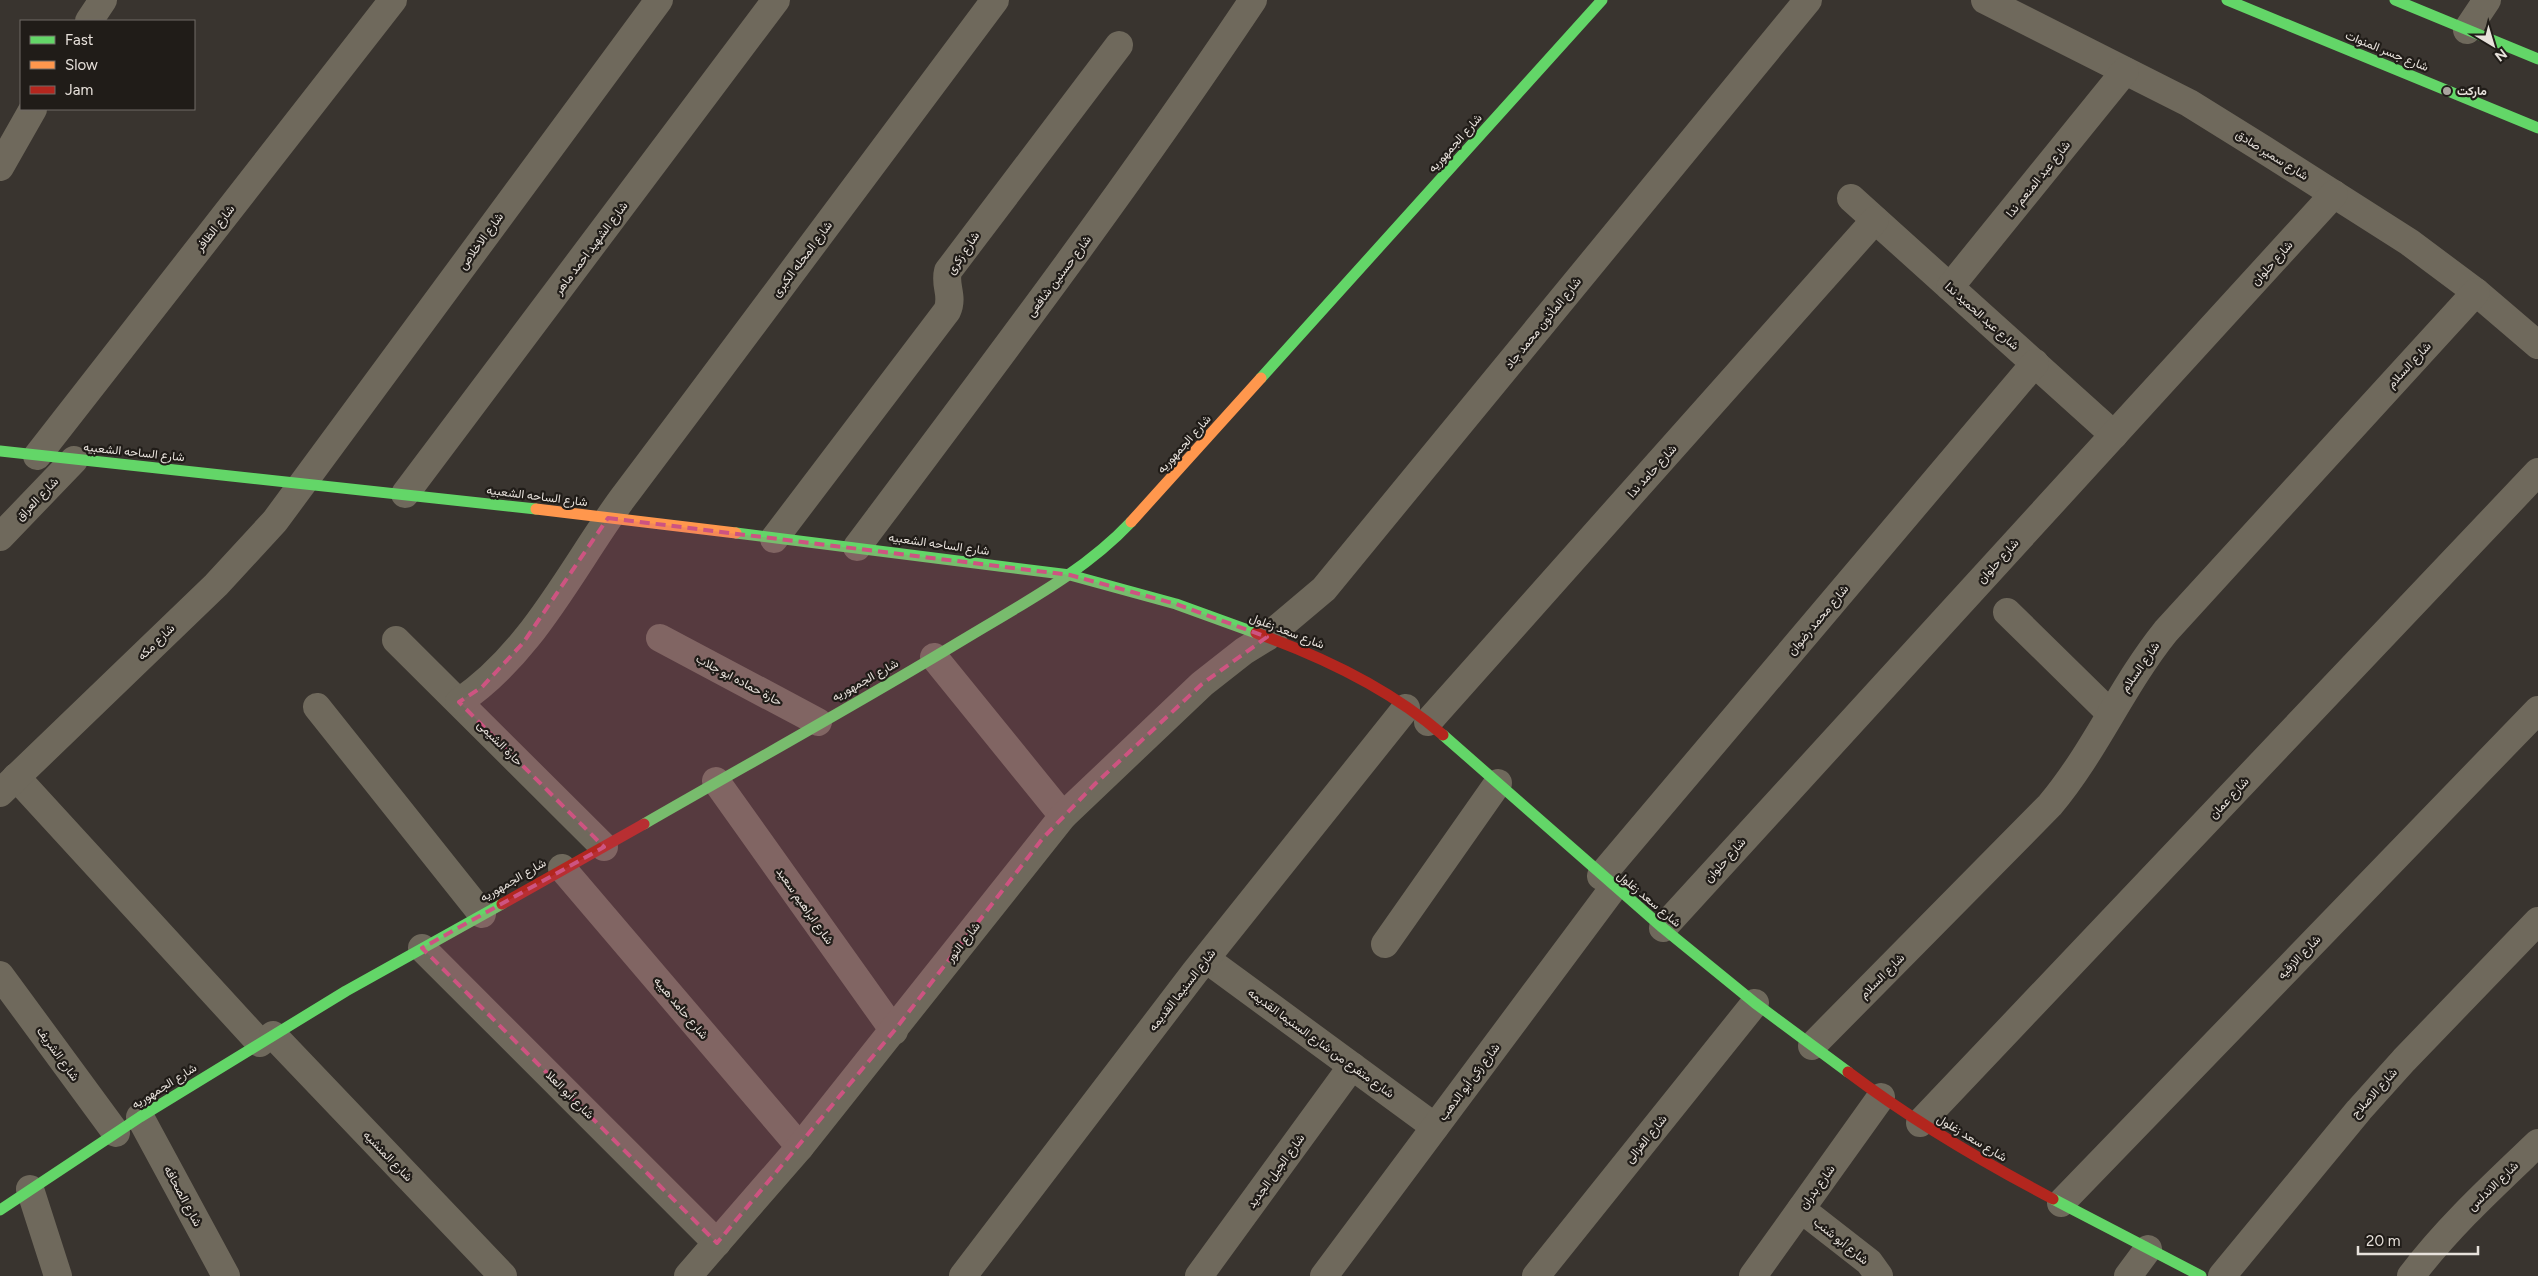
<svg xmlns="http://www.w3.org/2000/svg" width="2538" height="1276" viewBox="0 0 2538 1276" font-family="Figtree,Vazirmatn,sans-serif">
<rect width="100%" height="100%" fill="#39342f"/>
<g fill="none" stroke-linecap="round" stroke-linejoin="round">
<!-- street -->
<g stroke="#6f695c" stroke-width="28">
<path d="M1985 0 2189 103 2263 149 2409 242 2476 292 2538 345"/>
<path d="M89 21 103 0"/>
<path d="M2467 30 2487 0"/>
<path d="M0 167 33 109"/>
<path d="M1851 198 2114 435"/>
<path d="M1950 287 2125 71"/>
<path d="M37 456 393 0"/>
<path d="M405 494 776 0"/>
<path d="M0 537 74 460"/>
<path d="M774 539 947 311C954 296 944 286 948 271L1119 45"/>
<path d="M857 547C992 367 1128 187 1253 0"/>
<path d="M2007 612 2110 713"/>
<path d="M660 638 818 722"/>
<path d="M396 640 604 847"/>
<path d="M934 657 1063 816"/>
<path d="M459 702C532 653 571 569 622 499 747 333 871 166 995 0"/>
<path d="M317 707 482 914"/>
<path d="M1428 722 1875 220"/>
<path d="M16 777 260 1043"/>
<path d="M716 781 894 1031"/>
<path d="M0 793 216 585 275 521 659 0"/>
<path d="M562 868 800 1147"/>
<path d="M1601 876 2035 363"/>
<path d="M1663 928 2334 194"/>
<path d="M1385 944 1498 783"/>
<path d="M422 948 717 1243"/>
<path d="M1206 959 1435 1127"/>
<path d="M0 975 116 1133"/>
<path d="M273 1035 503 1276"/>
<path d="M1812 1046 2050 805C2096 750 2121 687 2166 631L2476 292"/>
<path d="M140 1117 226 1276"/>
<path d="M1920 1123 2538 472"/>
<path d="M30 1189 58 1276"/>
<path d="M2061 1203 2538 710"/>
<path d="M1801 1209 1869 1262 1879 1276"/>
<path d="M688 1276 800 1147 1063 816 1202 684 1244 651 1267 637 1324 589 1808 0"/>
<path d="M963 1276 1195 972 1406 708"/>
<path d="M1199 1276 1352 1066"/>
<path d="M1324 1276 1614 887"/>
<path d="M1536 1276 1755 1003"/>
<path d="M1753 1276 1881 1097"/>
<path d="M2128 1276 2148 1249"/>
<path d="M2222 1276 2359 1110 2404 1060 2538 921"/>
<path d="M2411 1276C2448 1227 2494 1185 2538 1143"/>
</g>
<!-- fast -->
<g stroke="#63d668" stroke-width="11">
<path d="M2227 0 2538 128"/>
<path d="M2395 0 2538 59"/>
<path d="M1261 378 1602 0"/>
<path d="M0 451 536 509"/>
<path d="M736 533 1070 575 1176 604 1256 633"/>
<path d="M1443 735 1663 928 1755 1003 1848 1072"/>
<path d="M644 824C750 763 857 704 961 641 1020 605 1083 573 1131 522"/>
<path d="M2053 1199 2201 1276"/>
<path d="M0 1210 140 1117 346 991 502 904"/>
</g>
<!-- slow -->
<g stroke="#ff974d" stroke-width="11">
<path d="M536 509 736 533"/>
<path d="M1131 522 1261 378"/>
</g>
<!-- jam -->
<g stroke="#b3261e" stroke-width="11">
<path d="M1256 633C1323 657 1389 688 1443 735"/>
<path d="M502 904 644 824"/>
<path d="M1848 1072C1913 1121 1981 1161 2053 1199"/>
</g>
</g>
<!-- marked area -->
<path fill="#cd5481" fill-opacity="0.2" stroke="#cd5481" stroke-width="4" stroke-dasharray="10 6" stroke-linejoin="round" d="M608 518 1070 575 1176 604 1267 637 1202 684 1095 784 1043 838 894 1031 717 1243 422 948 604 847 459 702 482 687 523 643Z"/>
<!-- markers -->
<circle fill="#aaa49f" stroke="#201c18" stroke-width="2" cx="2447" cy="91" r="5"/>
<g text-anchor="middle" stroke-width="4.5" stroke-linejoin="round" paint-order="stroke">
<!-- street labels -->
<g font-size="12" fill="#e7e1db" stroke="#201c18">
<text transform="translate(2387 51) rotate(22)" y="4">شارع جسر المنوات</text>
<text transform="translate(1455 143) rotate(-48)" y="4">شارع الجمهوريه</text>
<text transform="translate(2272 155) rotate(32)" y="4">شارع سمير صادق</text>
<text transform="translate(2038 179) rotate(-51)" y="4">شارع عبد المنعم ندا</text>
<text transform="translate(215 228) rotate(-52)" y="4">شارع الظافر</text>
<text transform="translate(481 241) rotate(-54)" y="4">شارع الاخلاص</text>
<text transform="translate(591 248) rotate(-53)" y="4">شارع الشهيد احمد ماهر</text>
<text transform="translate(963 253) rotate(-56)" y="4">شارع زكرى</text>
<text transform="translate(802 259) rotate(-53)" y="4">شارع المحله الكبرى</text>
<text transform="translate(2272 263) rotate(-48)" y="4">شارع حلوان</text>
<text transform="translate(1059 276) rotate(-53)" y="4">شارع حسنين شافعى</text>
<text transform="translate(1982 316) rotate(42)" y="4">شارع عبد الحميد ندا</text>
<text transform="translate(1543 323) rotate(-51)" y="4">شارع المأذون محمد جاد</text>
<text transform="translate(2409 365) rotate(-47)" y="4">شارع السلام</text>
<text transform="translate(1184 444) rotate(-48)" y="4">شارع الجمهوريه</text>
<text transform="translate(134 452) rotate(6)" y="4">شارع الساحه الشعبيه</text>
<text transform="translate(1652 471) rotate(-48)" y="4">شارع حامد ندا</text>
<text transform="translate(537 496) rotate(7)" y="4">شارع الساحه الشعبيه</text>
<text transform="translate(37 499) rotate(-46)" y="4">شارع العراق</text>
<text transform="translate(939 544) rotate(8)" y="4">شارع الساحه الشعبيه</text>
<text transform="translate(1998 561) rotate(-48)" y="4">شارع حلوان</text>
<text transform="translate(1818 620) rotate(-50)" y="4">شارع محمد رضوان</text>
<text transform="translate(1287 631) rotate(21)" y="4">شارع سعد زغلول</text>
<text transform="translate(156 642) rotate(-44)" y="4">شارع مكه</text>
<text transform="translate(2140 667) rotate(-55)" y="4">شارع السلام</text>
<text transform="translate(739 680) rotate(28)" y="4">حارة حماده ابو جلاب</text>
<text transform="translate(865 680) rotate(-29)" y="4">شارع الجمهوريه</text>
<text transform="translate(500 743) rotate(45)" y="4">حارة الشيمى</text>
<text transform="translate(2229 798) rotate(-47)" y="4">شارع عمان</text>
<text transform="translate(1725 860) rotate(-48)" y="4">شارع حلوان</text>
<text transform="translate(513 880) rotate(-30)" y="4">شارع الجمهوريه</text>
<text transform="translate(1649 899) rotate(40)" y="4">شارع سعد زغلول</text>
<text transform="translate(805 906) rotate(55)" y="4">شارع ابراهيم سعيد</text>
<text transform="translate(963 942) rotate(-52)" y="4">شارع النور</text>
<text transform="translate(2299 957) rotate(-46)" y="4">شارع الازقيه</text>
<text transform="translate(1882 976) rotate(-45)" y="4">شارع السلام</text>
<text transform="translate(1182 990) rotate(-52)" y="4">شارع السنيما القديمه</text>
<text transform="translate(681 1008) rotate(50)" y="4">شارع حامد هيبه</text>
<text transform="translate(1321 1043) rotate(36)" y="4">شارع متفرع من شارع السنيما القديمه</text>
<text transform="translate(58 1054) rotate(54)" y="4">شارع الشريف</text>
<text transform="translate(1469 1082) rotate(-53)" y="4">شارع زكى أبو الدهب</text>
<text transform="translate(164 1086) rotate(-32)" y="4">شارع الجمهوريه</text>
<text transform="translate(2374 1093) rotate(-48)" y="4">شارع الاصلاح</text>
<text transform="translate(570 1095) rotate(45)" y="4">شارع أبو العلا</text>
<text transform="translate(1972 1138) rotate(31)" y="4">شارع سعد زغلول</text>
<text transform="translate(1646 1139) rotate(-51)" y="4">شارع الغزالى</text>
<text transform="translate(388 1156) rotate(46)" y="4">شارع المنشيه</text>
<text transform="translate(1276 1171) rotate(-54)" y="4">شارع الجيل الجديد</text>
<text transform="translate(2493 1186) rotate(-44)" y="4">شارع الاندلس</text>
<text transform="translate(1817 1187) rotate(-54)" y="4">شارع بدران</text>
<text transform="translate(183 1196) rotate(62)" y="4">شارع الصحافه</text>
<text transform="translate(1841 1241) rotate(39)" y="4">شارع أبو شنب</text>
</g>
<!-- poi labels -->
<g font-size="12" font-weight="bold" fill="#e7e1db" stroke="#201c18" text-anchor="start">
<text x="2457" y="95">ماركت</text>
</g>
</g>
<!-- legend -->
<rect x="20" y="20" width="175" height="90" fill="#201c18" stroke="#706b66"/>
<rect x="30" y="36" width="25" height="8" fill="#63d668" stroke="#706b66"/>
<text x="65" y="45" font-size="15" fill="#e7e1db">Fast</text>
<rect x="30" y="61" width="25" height="8" fill="#ff974d" stroke="#706b66"/>
<text x="65" y="70" font-size="15" fill="#e7e1db">Slow</text>
<rect x="30" y="86" width="25" height="8" fill="#b3261e" stroke="#706b66"/>
<text x="65" y="95" font-size="15" fill="#e7e1db">Jam</text>
<!-- north arrow -->
<g transform="translate(2493 45) rotate(142)" stroke="#201c18" stroke-width="4" paint-order="stroke">
<path d="M0-4L9 19L0 12L-9 19Z" fill="#e7e1db"/>
<text y="-8" font-size="14" font-weight="bold" text-anchor="middle" fill="#e7e1db">N</text>
</g>
<!-- scale -->
<path d="M2358 1246v8h120v-8" fill="none" stroke="#e7e1db" stroke-width="2.5"/>
<text x="2366" y="1246" font-size="15" fill="#e7e1db" stroke="#201c18" stroke-width="4" paint-order="stroke">20 m</text>
</svg>
